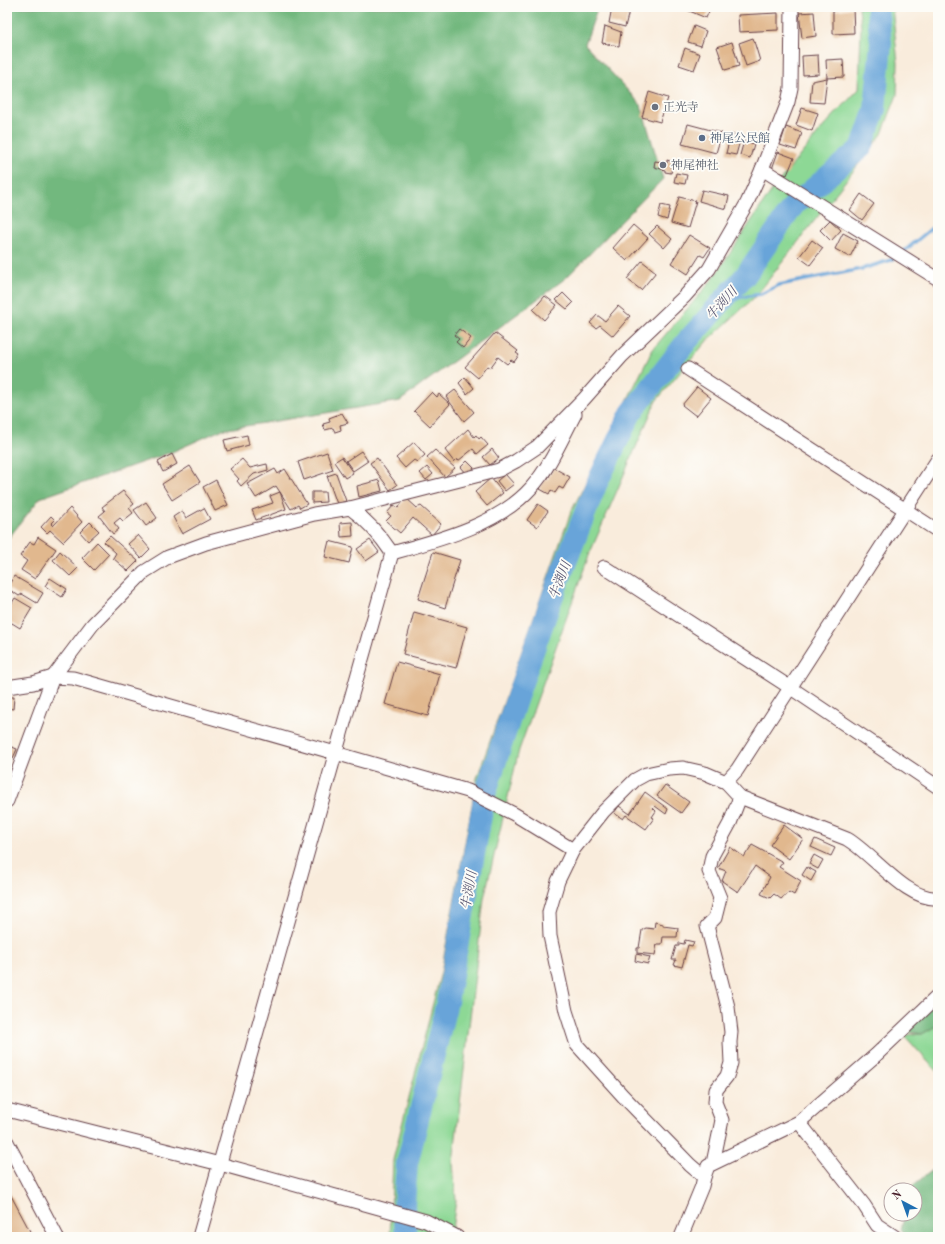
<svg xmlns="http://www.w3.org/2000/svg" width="945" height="1244" viewBox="0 0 945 1244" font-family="'Old Standard TT','Noto Serif JP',serif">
<rect width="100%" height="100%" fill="#fdfcf7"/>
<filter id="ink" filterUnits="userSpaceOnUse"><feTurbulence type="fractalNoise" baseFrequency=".025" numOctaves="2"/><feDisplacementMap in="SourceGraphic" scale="8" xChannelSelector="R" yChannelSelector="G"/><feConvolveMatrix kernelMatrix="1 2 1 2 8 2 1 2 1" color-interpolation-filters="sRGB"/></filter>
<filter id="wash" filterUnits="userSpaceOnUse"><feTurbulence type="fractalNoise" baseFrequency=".012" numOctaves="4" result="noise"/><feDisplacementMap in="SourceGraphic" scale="16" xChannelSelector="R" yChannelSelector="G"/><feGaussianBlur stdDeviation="0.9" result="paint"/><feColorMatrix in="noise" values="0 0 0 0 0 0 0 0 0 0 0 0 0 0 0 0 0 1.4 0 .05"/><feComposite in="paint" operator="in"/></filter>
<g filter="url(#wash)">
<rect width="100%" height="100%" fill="#f9ecdc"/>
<!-- green -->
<g fill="#8dd895" stroke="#6c7c60">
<path d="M859 7H892L898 63 897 95 882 134 756 296 706 342 656 401 589 555 519 750 484 898 453 1163 456 1200 451 1237H390L393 1160 441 972 477 778 571 512 653 349 712 280 772 190 824 126 859 89 861 27Z"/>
<path d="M938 1025V1073L904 1035 922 1034Z"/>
</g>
<!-- forest -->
<g fill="#72b87e" stroke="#5e6c54">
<path d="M7 7H598L585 44 641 105 663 179 566 278 400 401 221 430 172 452 40 498 7 540Z"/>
<path d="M938 989V1025L922 1034 901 1031Z"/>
<path d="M938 1166V1237H907L901 1229 905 1214H915V1190H911L912 1186Z"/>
</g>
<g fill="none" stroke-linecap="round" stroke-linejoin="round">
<!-- stream -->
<g stroke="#68a4d9" stroke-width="3.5">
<path d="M902 253 933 227 938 220"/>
<path d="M728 293 737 298 761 294 779 285 862 269 891 260 897 256"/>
</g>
<!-- river -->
<path stroke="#68a4d9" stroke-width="22" d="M406 1237 404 1205 407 1164 447 1002 485 794 520 688 552 598 596 485 631 413 687 341 745 276 794 205 862 147 875 109 881 43 877 7"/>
</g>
<g id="blocks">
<!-- building -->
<g fill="#e1b88e">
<path d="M612 7H630L625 27 609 23Z"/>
<path d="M680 7H711L706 18Z"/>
<path d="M853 8 854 33 833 34V11Z"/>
<path d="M814 12 816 36 802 38 799 13Z"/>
<path d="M778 13V30L739 32 738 15Z"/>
<path d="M605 26 621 32 619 46 602 43Z"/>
<path d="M694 26 706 31 701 46 688 42Z"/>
<path d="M753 38 760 61 746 66 739 43Z"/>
<path d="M732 42 739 66 725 70 717 47Z"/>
<path d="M685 48 700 54 694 70 679 65Z"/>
<path d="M818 55 819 74 803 75 802 56Z"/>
<path d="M843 59 844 77 827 78 826 60Z"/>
<path d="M827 78 824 103 810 102 812 81Z"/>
<path d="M649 92 668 98 660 122 642 117Z"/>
<path d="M802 108 818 113 812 131 796 125Z"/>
<path d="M688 124 722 133 716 153 682 144Z"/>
<path d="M786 127 802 133 796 150 780 145Z"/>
<path d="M731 134 741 137 736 155 726 153Z"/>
<path d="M744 141 754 144 750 158 740 155Z"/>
<path d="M778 152 794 158 787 175 772 169Z"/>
<path d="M667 160 673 162 671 173 665 172V170L654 167 655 161 667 163Z"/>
<path d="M676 173 687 175 685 184 674 182Z"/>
<path d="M702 190 729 196 726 209 699 201Z"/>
<path d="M861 194 874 204 862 220 850 210Z"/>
<path d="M679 197 696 201 688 228 671 223Z"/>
<path d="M661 205 670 207 667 220 658 217Z"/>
<path d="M830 220 841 230 831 241 820 230Z"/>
<path d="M633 225 648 238 627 261 613 248Z"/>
<path d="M657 226 672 239 664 248 649 234Z"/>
<path d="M843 233 858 241 850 257 835 249Z"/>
<path d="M689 235 710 248 704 257 700 255 688 274 671 263Z"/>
<path d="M812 240 823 248 810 265 799 257Z"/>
<path d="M642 261 656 272 641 290 627 279Z"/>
<path d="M563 293 573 303 567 309 556 300Z"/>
<path d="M545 296 557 305 544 320 533 310Z"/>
<path d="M618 306 630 316 613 336 600 325 596 328 590 323 597 315 605 321Z"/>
<path d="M459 329 471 338 463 348 456 342 459 339 454 335Z"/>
<path d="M495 333 518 351 516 353 519 355 514 362 511 360 507 364 498 357 490 368 487 366 478 378 465 367Z"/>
<path d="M465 377 474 388 467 394 459 383Z"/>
<path d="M697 387 711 398 696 416 682 405Z"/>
<path d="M455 390 474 412 464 421 446 397Z"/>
<path d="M432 392 437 397 439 394 450 404 430 426 414 411Z"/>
<path d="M342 413 348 423 340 425 341 430 335 432 333 428 325 430 323 424 330 422 329 418Z"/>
<path d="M468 429 474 437 476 435 479 439 481 437 488 445 477 454 473 449 458 461 457 459 454 462 445 450Z"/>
<path d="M247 435 249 445 227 451 224 440Z"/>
<path d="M414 442 425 455 417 462 414 460 405 468 396 458Z"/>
<path d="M492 449 499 458 490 465 483 457Z"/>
<path d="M435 450 455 468 445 477 427 457Z"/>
<path d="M361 451 368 461 353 471 346 461Z"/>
<path d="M327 452 333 470 304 480 298 462Z"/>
<path d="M172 454 177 464 163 472 158 462Z"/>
<path d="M342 457 353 473 345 478 334 462Z"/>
<path d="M377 458 397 485 390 490 370 463Z"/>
<path d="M242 459 250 468 267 464 268 470 254 474 241 486 237 481 239 479 230 469Z"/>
<path d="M467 461 474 468 467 474 461 467Z"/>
<path d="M190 466 200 482 172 500 162 484Z"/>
<path d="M427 467 433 474 426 480 420 473Z"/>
<path d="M554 468 570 477 563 489 559 487 555 493 551 490 549 494 540 489 545 478 547 480Z"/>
<path d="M275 469 278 474 285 469 307 504 300 508 298 505 291 509 276 486 256 498 247 484Z"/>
<path d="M336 473 346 501 337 504 327 476Z"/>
<path d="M505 474 514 484 505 491 497 481Z"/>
<path d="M491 478 503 493 487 506 475 492Z"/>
<path d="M216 480 228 505 215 511 203 487Z"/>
<path d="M379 480 382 491 359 497 357 486Z"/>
<path d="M123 491 134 504 129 508 133 513 123 521 120 518 114 523 119 529 113 534 99 516 105 511 102 507Z"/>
<path d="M280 492 286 509 256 520 252 510 273 503 270 496Z"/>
<path d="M312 492H325L326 502 312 503Z"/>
<path d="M406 498 417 508 421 506 441 524 432 535 413 518 400 533 386 521 391 516 387 513 394 505 398 508Z"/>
<path d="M146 502 157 518 146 526 134 510Z"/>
<path d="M538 504 548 511 537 527 527 520Z"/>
<path d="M70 508 82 522 63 542 50 530 47 533 41 527 51 516 55 520 51 524 53 526Z"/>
<path d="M204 508 210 519 182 534 173 517 182 511 186 518Z"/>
<path d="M90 522 99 531 88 541 80 532Z"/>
<path d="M352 522 353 536 341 537 340 523Z"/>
<path d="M138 535 150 549 141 558 128 544Z"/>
<path d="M110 536 138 561 128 571 113 558 116 553 104 542Z"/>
<path d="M38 537 56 549 35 579 21 570 27 561 20 556 30 542 34 544Z"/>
<path d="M370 540 379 552 366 561 357 549Z"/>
<path d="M329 541 353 547 349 563 325 557Z"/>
<path d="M97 542 109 554 94 570 82 558Z"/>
<path d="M60 551 78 568 70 576 53 560Z"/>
<path d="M433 552 460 560 445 608 418 599Z"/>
<path d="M14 576 43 593 37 603 22 594 19 596 7 588Z"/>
<path d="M50 578 67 589 62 597 45 586Z"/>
<path d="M15 598 32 608 20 628 12 623 10 625 7 623V611Z"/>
<path d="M414 612 467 627 456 668 403 654Z"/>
<path d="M397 662 440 674 428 716 385 704Z"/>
<path d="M7 697H14L13 709 7 708Z"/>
<path d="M7 745 17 749 13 758 7 756Z"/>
<path d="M665 785 689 802 681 813 657 796Z"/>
<path d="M645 792 668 809 666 814 655 806 653 808 656 811 652 817 654 818 646 829 626 815 623 819 614 813 619 806 630 814Z"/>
<path d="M784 825 803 839 789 859 770 845Z"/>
<path d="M815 839 835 848 831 856 811 847Z"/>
<path d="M752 845 783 862 779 867 801 881 794 895 789 892 781 899 774 894 770 898 761 894 770 877 755 866 738 892 722 881 726 871 718 868 730 847 744 857Z"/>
<path d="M814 855 823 860 818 869 809 864Z"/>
<path d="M807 867 816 872 811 881 802 875Z"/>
<path d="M655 922 663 924V926L678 928 677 937H663L662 944H657L655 955 637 953V948H639L642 930 646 928 654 929Z"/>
<path d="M685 940 694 942 692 946 688 945 682 967 674 965 676 960H672L676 946H679V943L684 944Z"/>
<path d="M636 954 650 957 648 964 635 961Z"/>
<path d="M7 1188 33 1237H7Z"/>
</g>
</g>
</g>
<g filter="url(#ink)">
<use href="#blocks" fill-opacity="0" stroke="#643e46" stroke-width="1"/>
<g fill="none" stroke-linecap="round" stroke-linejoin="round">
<!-- street casing -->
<g stroke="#643e46" stroke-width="15">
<g id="street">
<path d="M762 169 938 279"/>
<path d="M688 369 938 531"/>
<path d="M350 508C368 521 380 535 392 553"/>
<path d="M392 553C439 540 498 525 531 488 550 467 562 438 575 414"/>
<path d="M604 567 791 688 938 787"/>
<path d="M7 687 33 683 53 677 73 678 468 791 514 814 573 850"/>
<path d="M726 782 737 770 938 459"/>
<path d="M7 801 53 677 93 624 144 572 168 557 206 543 314 514 350 508 499 470 516 461 537 447 584 399 622 356 685 296 709 269 747 203 762 169 788 102 791 88 792 7"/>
<path d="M7 1110 220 1164 426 1221 457 1237"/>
<path d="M799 1122 864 1205 877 1225 895 1237"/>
<path d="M7 1142 57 1237"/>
<path d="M713 1163 722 1120 715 1102 716 1090 727 1076 731 1063 730 1042 731 1032 728 1007 707 926 715 918 720 898 709 871 712 856 730 823 740 797"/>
<path d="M704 1177 690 1165 623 1096 577 1045 566 1011 550 936 549 912 558 881 573 850 603 812 635 780 646 774 669 769 683 768 705 773 726 782 740 797 847 839C873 854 907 901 938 898"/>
<path d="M199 1237 392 553"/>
<path d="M681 1237 702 1186 704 1177 708 1166 799 1122 876 1055 938 996"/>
</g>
</g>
<!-- street -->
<use href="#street" stroke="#fff" stroke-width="13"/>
</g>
</g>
<!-- markers -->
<g fill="#6b7280" stroke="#fdfcf7" stroke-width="1.5">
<circle cx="655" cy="107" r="4"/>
<circle cx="663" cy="165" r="4"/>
</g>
<circle fill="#5c6f8a" stroke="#fdfcf7" stroke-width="1.5" cx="702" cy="138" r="4"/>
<g text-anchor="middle" stroke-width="3.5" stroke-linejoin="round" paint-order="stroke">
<!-- worship labels -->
<g font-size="12" fill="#5b616d" stroke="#fdfcf7" text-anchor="start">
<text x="663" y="111">正光寺</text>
<text x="671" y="169">神尾神社</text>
</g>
<!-- service labels -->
<g font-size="12" fill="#4e5e75" stroke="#fdfcf7" text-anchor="start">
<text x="710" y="142">神尾公民館</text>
</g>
<!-- water labels -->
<g font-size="13" font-style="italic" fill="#565471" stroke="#fdfcf7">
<text transform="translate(721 303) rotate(-48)" y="5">牛渕川</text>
<text transform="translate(559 580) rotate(-69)" y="5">牛渕川</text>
<text transform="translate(468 890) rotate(-80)" y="5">牛渕川</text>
</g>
</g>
<!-- margin -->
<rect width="945" height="1244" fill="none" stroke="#fdfcf7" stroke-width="24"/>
<!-- north arrow -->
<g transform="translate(903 1202) rotate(319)"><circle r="19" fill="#fdfcf7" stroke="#b5a4a5"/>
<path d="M0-3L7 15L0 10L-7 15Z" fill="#1f6fb2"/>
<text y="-6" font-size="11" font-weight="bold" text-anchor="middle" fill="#4a1f2b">N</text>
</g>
</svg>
